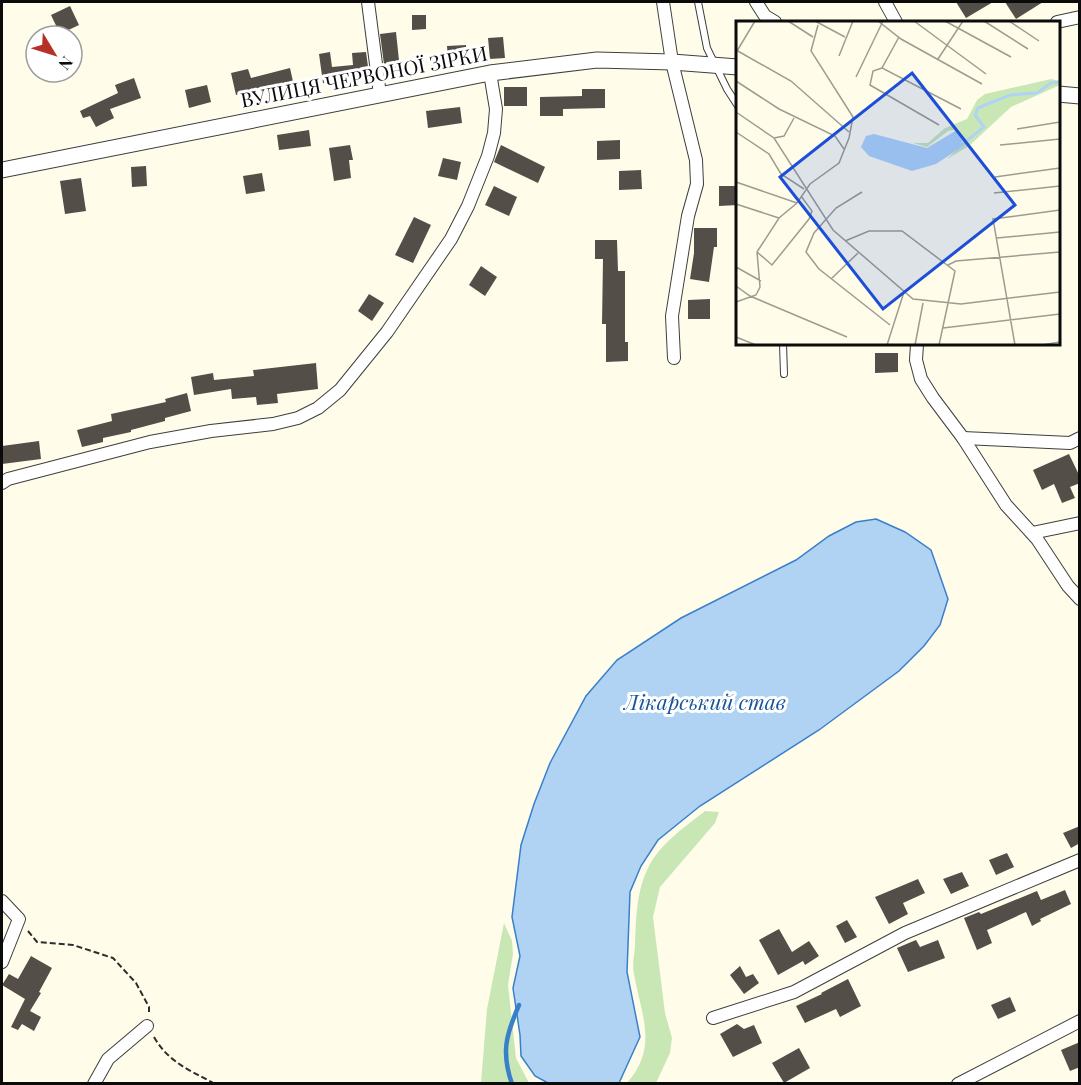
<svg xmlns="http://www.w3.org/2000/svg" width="1081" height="1085" viewBox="0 0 1081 1085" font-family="'Playfair Display',serif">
<rect width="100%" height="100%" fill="#fffdea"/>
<!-- green -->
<g fill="#c9e7b5">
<path d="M705 811 719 812 715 823 660 887 653 917 665 1013 672 1038 670 1053 656 1083H627C659 1047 641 1015 634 974 632 966 634 956 635 947 636 919 636 891 649 866 661 843 685 827 705 811Z"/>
<path d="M504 923 512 941 513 954 508 985 516 1058 529 1083H481L487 1009Z"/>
</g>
<!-- water -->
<path fill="#b0d3f4" stroke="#3880ca" stroke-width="1.5" d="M876 519 905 532 931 550 948 599 940 625 924 646 899 671 819 730 700 806 658 840 641 866 630 892 627 972 640 1037 619 1083H548L535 1076 521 1056 520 1035 513 988 520 956 512 917 521 845 534 804 550 763 586 696 617 660 681 618 796 560 829 536 856 522Z"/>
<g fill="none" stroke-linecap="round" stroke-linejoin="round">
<!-- stream -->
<path stroke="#3880ca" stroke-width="4.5" d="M512 1084C501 1052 506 1035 519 1005"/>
</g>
<!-- building -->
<g fill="#534e48">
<path d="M956 2H993L966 18Z"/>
<path d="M1005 2H1043L1016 19Z"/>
<path d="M70 6 79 25 60 34 51 15Z"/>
<path d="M412 15H426V29L412 30Z"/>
<path d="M396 32 400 70 385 72 380 34Z"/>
<path d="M503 37 505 58 490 59 488 38Z"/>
<path d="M466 45 467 59 448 61 447 46Z"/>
<path d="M330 52 332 67 353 65 352 53 366 52 369 74 343 76 344 81 323 83 319 54Z"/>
<path d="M290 68 294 86 272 91 271 86 236 95 231 73 248 69 251 78Z"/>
<path d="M134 78 141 98 110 109 114 118 96 127 90 116 83 118 80 111 118 93 115 85Z"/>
<path d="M207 85 211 102 189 108 185 90Z"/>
<rect x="504" y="87" width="23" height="19"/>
<path d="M582 89H605V108L563 109V116H540V97L582 96Z"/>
<path d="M460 107 462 123 428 128 426 111Z"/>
<path d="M309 130 311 146 279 150 277 135Z"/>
<path d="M620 140V159L597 160V141Z"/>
<path d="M350 145 353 160H349L351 178 334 181 329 148Z"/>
<path d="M501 145 545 167 538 183 494 162Z"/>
<path d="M443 158 461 162 457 180 438 176Z"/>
<path d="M146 166 147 186 132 187 131 167Z"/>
<path d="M641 170 642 189 619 190V171Z"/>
<path d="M262 173 265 191 246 194 243 176Z"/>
<path d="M81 178 86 211 65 214 60 181Z"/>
<path d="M494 186 517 197 509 216 485 205Z"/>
<path d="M719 186H738V205L719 206Z"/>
<path d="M414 217 431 225 413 263 395 255Z"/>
<path d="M694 228H717V247H714L709 282 690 279 694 253Z"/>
<path d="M595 240H617L618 271H625V342H628V361L606 362V324H602L603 259H595Z"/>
<path d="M481 266 497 277 485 296 469 285Z"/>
<path d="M369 294 384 303 372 321 358 311Z"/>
<path d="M710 299V319H688V300Z"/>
<path d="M875 353H898V372L875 373Z"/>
<path d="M316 363 318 389 277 394 278 403 257 405 256 397 232 399 231 389 194 395 191 377 213 373 214 380 254 376 253 370Z"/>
<path d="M187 393 191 411 165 418V421L131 430V432L103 438V442L82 447 77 430 112 421 111 414 166 402 165 399Z"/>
<path d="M39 441 41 459 2 464V446Z"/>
<path d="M1069 454 1080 477V483L1070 487 1075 498 1062 503 1054 484 1042 490 1033 470Z"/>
<path d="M1080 826V843L1071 848 1063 833Z"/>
<path d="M1007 853 1014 867 996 875 989 860Z"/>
<path d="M962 872 969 886 951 894 943 879Z"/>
<path d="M918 879 925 893 903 903 908 914 889 924 875 897Z"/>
<path d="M1065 890 1071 904 1040 919 1041 921 1032 926 1026 912 987 930 992 943 977 950 964 918 979 912 981 914 1037 891 1041 900Z"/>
<path d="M847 920 857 937 845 943 836 926Z"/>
<path d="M779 929 792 952 809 941 819 956 805 965 803 961 778 975 759 940Z"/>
<path d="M916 940 920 947 938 940 945 958 908 972 897 948Z"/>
<path d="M31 956 52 968 39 992 41 993 30 1011 41 1017 34 1031 22 1024 18 1030 11 1027 25 999 2 985 9 974 18 979Z"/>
<path d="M740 966 746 977 753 974 759 983 744 994 730 975Z"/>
<path d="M848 979 861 1006 840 1017 836 1009 805 1023 796 1006 822 994 821 993Z"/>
<path d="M1010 997 1016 1011 998 1019 991 1005Z"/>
<path d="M737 1024 744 1029 754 1025 762 1043 733 1057 720 1034Z"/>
<path d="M1080 1042V1067L1070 1071 1061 1050Z"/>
<path d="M799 1048 810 1068 784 1083 772 1063Z"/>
</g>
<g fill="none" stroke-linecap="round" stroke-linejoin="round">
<!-- service casing -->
<g stroke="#3e3e3e" stroke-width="8">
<g id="service">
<path d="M698 2 707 48 727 89 738 106"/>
<path d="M783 344 784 374"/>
</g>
</g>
<!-- minor casing -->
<g stroke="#3e3e3e" stroke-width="14">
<g id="minor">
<path d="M368 2 380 95"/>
<path d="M663 2 672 62 696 160 697 184 688 216 672 316 674 358"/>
<path d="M756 2 765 16 775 22"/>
<path d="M885 2 896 22"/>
<path d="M1057 22 1080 17"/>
<path d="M917 344 916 360 921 379 933 398 963 438 1006 505 1037 539 1068 586 1080 599"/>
<path d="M963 438 1070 443 1080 438"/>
<path d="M2 483 8 479 150 442 211 431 273 424 298 418 318 408 340 390 387 332 451 239 468 206 488 156 494 133 496 109 490 73"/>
<path d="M1032 533 1080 523"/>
<path d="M2 901 19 919 2 962"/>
<path d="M713 1018 794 992 905 933 1080 860"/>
<path d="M94 1084 108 1059 147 1026"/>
<path d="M958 1084 1080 1021"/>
</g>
</g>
<!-- tertiary casing -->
<g stroke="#3e3e3e" stroke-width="17">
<g id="tertiary">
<path d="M1058 94 1080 96"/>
<path d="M2 170 490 73 597 60 672 62 738 67"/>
</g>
</g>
<!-- path -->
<g stroke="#2d2d2d" stroke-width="2" stroke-dasharray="6 3" stroke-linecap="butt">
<path d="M28 931 37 942 73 945 113 958 136 983 149 1007V1012"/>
<path d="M154 1037C169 1063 190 1070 215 1084"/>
</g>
<!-- service -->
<use href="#service" stroke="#fff" stroke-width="6"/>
<!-- minor -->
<use href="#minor" stroke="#fff" stroke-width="12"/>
<!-- tertiary -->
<use href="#tertiary" stroke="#fff" stroke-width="15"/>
</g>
<g text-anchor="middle" stroke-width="6" stroke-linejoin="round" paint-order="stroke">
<!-- street labels -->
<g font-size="20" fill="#0b0b0b" stroke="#fff">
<text transform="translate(364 77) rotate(-11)" y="7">ВУЛИЦЯ ЧЕРВОНОЇ ЗІРКИ</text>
</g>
<!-- water labels -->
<g font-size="21" font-style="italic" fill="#185399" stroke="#fff">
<text x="705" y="710">Лікарський став</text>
</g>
</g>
<!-- overview -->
<g transform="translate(736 21)">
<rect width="324" height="324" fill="#fffdea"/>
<path d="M315 58 324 60V64L275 86 233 125 211 138 229 120 222 108 212 110 191 126 177 122H192L209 107 231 98 241 79 249 73Z" fill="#c9e7b5"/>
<path d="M221 109 227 120 218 131 200 143 176 150 133 135 125 126 130 115 138 113 191 127Z" fill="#b0d3f4"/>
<path fill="none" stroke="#b0d3f4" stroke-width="3" d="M219 129 248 106 239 94 242 87 274 74 301 72 315 62 324 61"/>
<path fill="none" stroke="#9d9c91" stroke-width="1.5" d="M52 0 77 16M79 0 109 16M142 0 165 18 246 63M178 0 250 53M209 0 275 36M248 0 292 28M273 0 303 20M163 16 146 47 225 88M0 29 55 60 113 111M1 30 19 0M103 35 117 0M202 38 227 0M146 47 137 50 134 64 203 104M120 56 147 0M0 60 43 88 99 115 108 128M0 91 38 117 97 209 177 278 225 283 324 271M281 108 324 101M0 111 33 133 45 153 68 168M38 117 48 115 58 97M264 124 324 118M259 156 324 147M0 161 61 182M126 171 100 187 78 212 70 231 83 248 154 304M258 172 324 165M0 183 43 197M261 217 324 211M109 220 133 210H166L219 250 203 324M21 231 43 197 61 182 74 163 103 142 113 117 117 96 75 30 82 4M21 231 36 244 73 198 76 190 65 175M212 244 220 240 324 231M0 246 25 260M95 258 122 232M0 265 14 275 111 316M0 281 20 274 24 266 21 231M207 307 324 293M0 316 20 324M151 324 168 271M179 324 187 282M279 324 257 198 324 189M306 324 324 321"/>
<path fill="#1d4ed8" fill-opacity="0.15" stroke="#1d4ed8" stroke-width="3" d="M176 52 279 184 147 288 44 156Z"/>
<rect width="324" height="324" fill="none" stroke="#0b0b0b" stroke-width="3"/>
</g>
<!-- border -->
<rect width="1081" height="1085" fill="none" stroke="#0b0b0b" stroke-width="6"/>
<!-- north arrow -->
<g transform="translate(54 54) rotate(128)"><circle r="28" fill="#ffffff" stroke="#9d9d9d" stroke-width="1.5"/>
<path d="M0-4.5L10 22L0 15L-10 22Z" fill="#b73027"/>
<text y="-9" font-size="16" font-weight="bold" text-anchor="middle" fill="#0b0b0b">N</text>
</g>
</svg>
